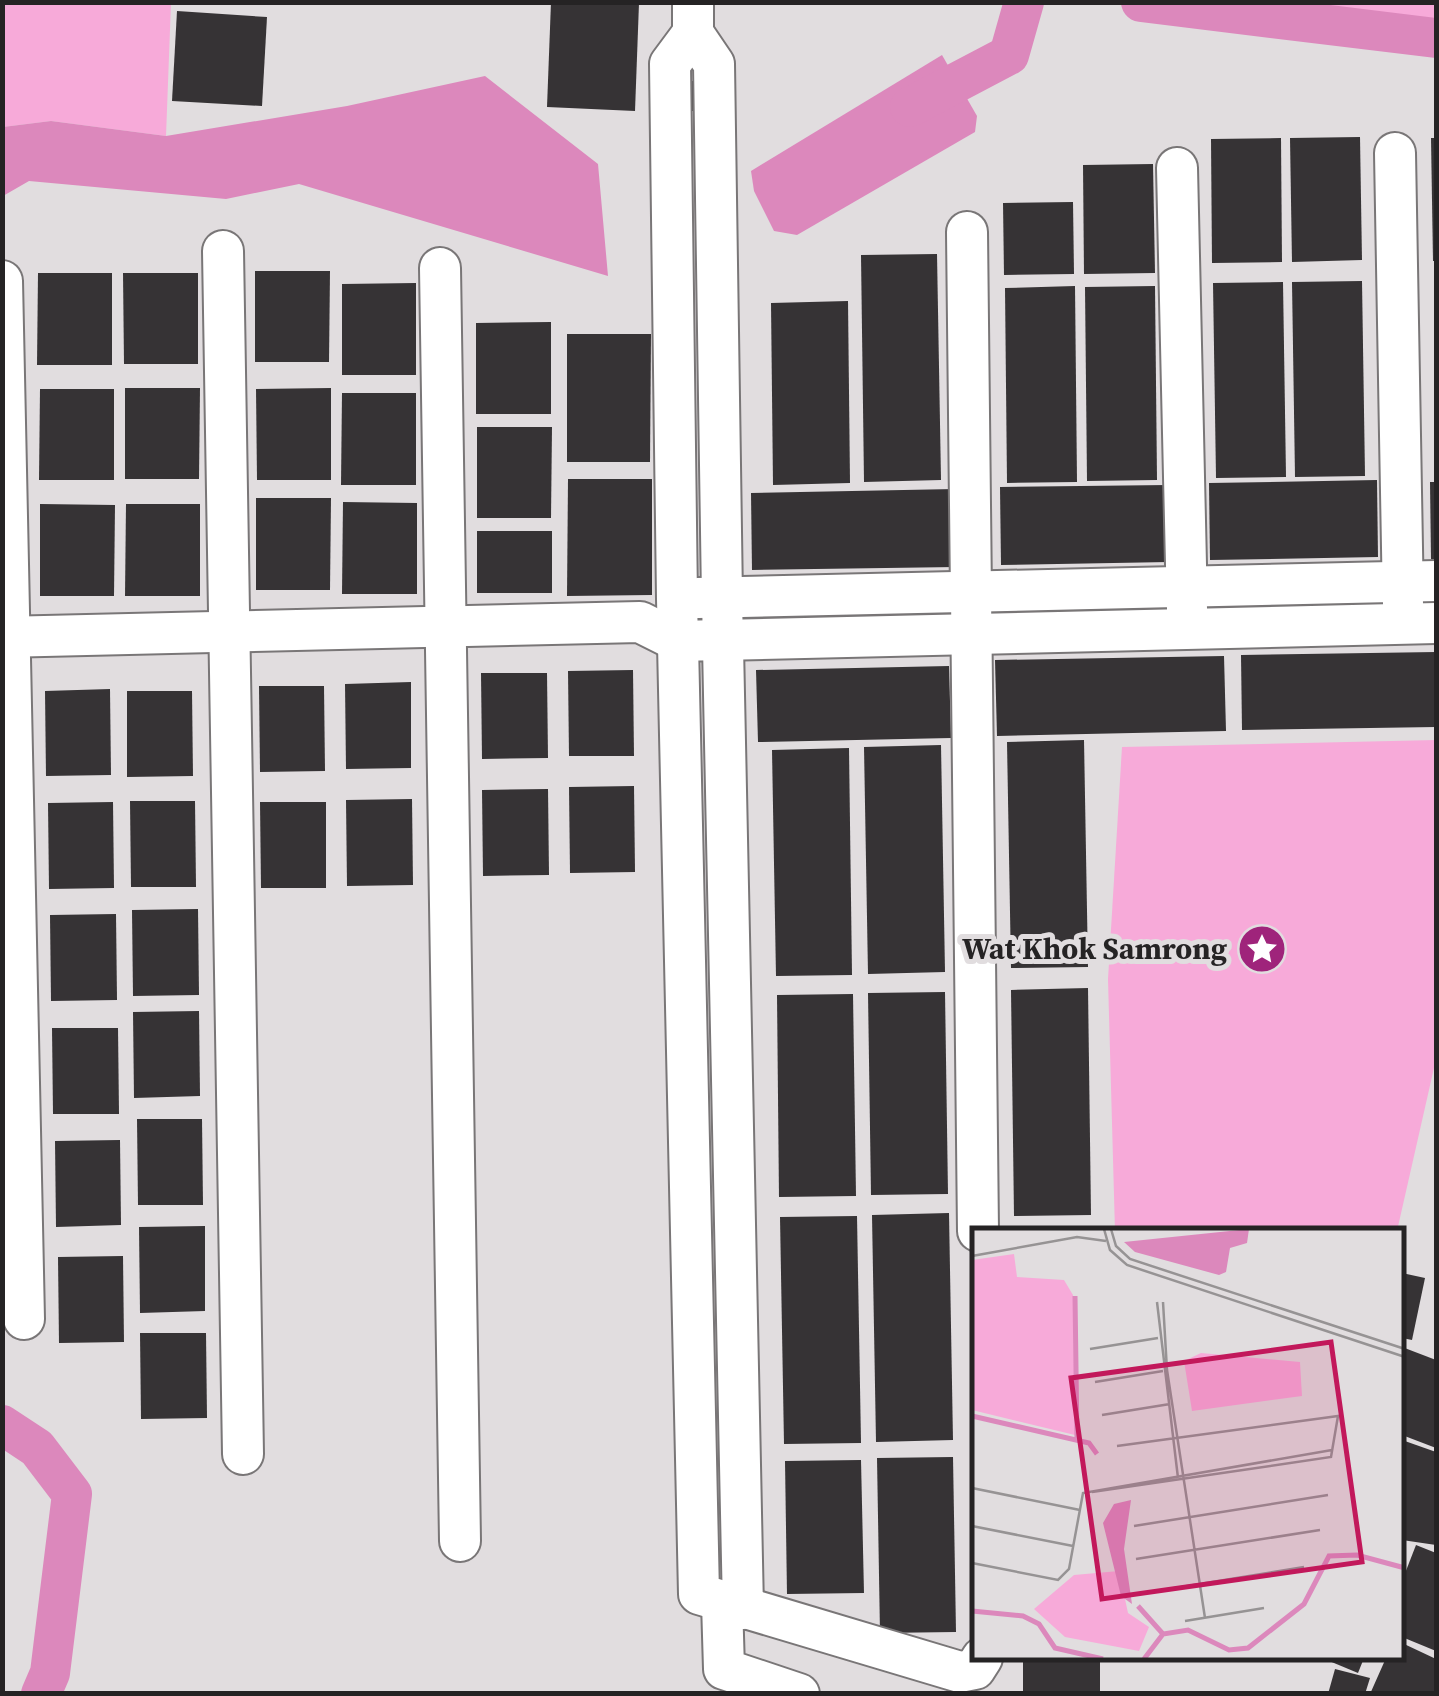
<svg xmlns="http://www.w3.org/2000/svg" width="1439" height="1696" viewBox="0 0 1439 1696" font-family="'Source Serif 4',serif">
<rect width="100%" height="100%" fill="#e1dddf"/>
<!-- green -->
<g fill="#f7aad9">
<path d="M2 3H171L166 136 51 121 3 127Z"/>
<path d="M1274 3H1436V22Z"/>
<path d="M1436 740V1059L1397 1231H1115L1108 979 1122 747Z"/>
</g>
<!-- water -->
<g fill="#dc88bc">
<path d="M942 55 977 116 975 132 797 235 774 231 754 191 751 171Z"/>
<path d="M485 76 598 164 608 276 299 184 226 199 29 181 3 196V127L51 121 166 136 347 106Z"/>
</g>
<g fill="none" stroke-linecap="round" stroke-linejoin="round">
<!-- canal -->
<g stroke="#dc88bc" stroke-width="40">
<path d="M1141 2 1436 38"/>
<path d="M910 107 1009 55 1024 2"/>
<path d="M2 1425 37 1448 72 1494 50 1673 41 1694"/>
</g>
</g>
<!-- building -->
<g fill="#363335">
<path d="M551 2 639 3 635 111 547 107Z"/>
<path d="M177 11 267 17 262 106 172 101Z"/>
<path d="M682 81H705V111H681Z"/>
<path d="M1360 137 1362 260 1292 262 1290 138Z"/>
<path d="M1281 138 1282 262 1212 263 1211 139Z"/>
<path d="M1431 138H1436V261H1433Z"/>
<path d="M1153 164 1155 273 1084 274 1083 165Z"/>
<path d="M1073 202 1074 274 1004 275 1003 203Z"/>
<path d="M937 254 941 480 864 482 861 255Z"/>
<path d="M255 271H330L329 362H255Z"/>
<path d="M38 273H112V365H37Z"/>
<path d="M123 273H198V364H124Z"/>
<path d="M1362 281 1365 476 1295 477 1292 282Z"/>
<path d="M1283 282 1286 477 1216 478 1213 283Z"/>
<path d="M416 283V375H342V284Z"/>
<path d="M1075 286 1077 482 1007 483 1005 288Z"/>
<path d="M1155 286 1157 480 1087 481 1085 287Z"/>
<path d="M848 301 850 483 773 485 771 303Z"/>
<path d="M551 322V414H476V323Z"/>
<path d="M567 334H651L650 462H567Z"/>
<path d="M125 388H200L199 479H125Z"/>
<path d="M331 388V480H257L256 389Z"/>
<path d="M40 389H114V480H39Z"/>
<path d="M342 393H416V485H341Z"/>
<path d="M477 427H552L551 518H477Z"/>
<path d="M568 479H652V595L567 596Z"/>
<path d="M1377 480 1378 557 1210 560 1209 483Z"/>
<path d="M1430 482H1436V559H1431Z"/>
<path d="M1168 485 1169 562 1001 565 1000 487Z"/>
<path d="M955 489 956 567 752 570 751 493Z"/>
<path d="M256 498H331L330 590H256Z"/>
<path d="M343 502 417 503V594H342Z"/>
<path d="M40 504 115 505 114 596H40Z"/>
<path d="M126 504H200V596H125Z"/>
<rect x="477" y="531" width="75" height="62"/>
<path d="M1436 652V727L1242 730 1241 655Z"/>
<path d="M1224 656 1226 731 997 736 995 660Z"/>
<path d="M949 666 951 738 758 742 756 670Z"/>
<path d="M633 670 634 756H569L568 671Z"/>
<path d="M481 673H547L548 758 482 759Z"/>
<path d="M411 682V768L346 769 345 684Z"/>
<path d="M259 686H324L325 771 260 772Z"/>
<path d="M110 689 111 775 46 776 45 691Z"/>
<path d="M127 691H192L193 776 127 777Z"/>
<path d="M1084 740 1088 967 1011 968 1007 742Z"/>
<path d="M941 745 945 972 868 974 864 747Z"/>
<path d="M849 748 852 975 776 976 772 750Z"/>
<path d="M634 786 635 872 570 873 569 787Z"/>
<path d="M548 789 549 875 483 876 482 790Z"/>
<path d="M412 799 413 885 347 886 346 800Z"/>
<path d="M130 801H195L196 887H131Z"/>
<path d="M113 802 114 888 49 889 48 803Z"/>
<path d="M260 802H326V888H261Z"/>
<path d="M198 909 199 995 133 996 132 910Z"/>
<path d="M116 914 117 1000 51 1001 50 915Z"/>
<path d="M1088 988 1091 1215 1014 1216 1011 990Z"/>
<path d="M945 992 948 1194 871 1195 868 993Z"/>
<path d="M853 994 856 1196 779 1197 777 995Z"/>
<path d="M199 1011 200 1096 134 1098 133 1012Z"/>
<path d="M52 1028H118L119 1114H53Z"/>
<path d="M137 1119H202L203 1205H138Z"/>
<path d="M120 1140 121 1225 56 1227 55 1141Z"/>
<path d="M949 1213 953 1440 876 1442 872 1215Z"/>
<path d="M857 1216 861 1443 784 1444 780 1217Z"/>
<path d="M205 1226V1311L140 1313 139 1227Z"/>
<path d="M123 1256 124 1342 59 1343 58 1257Z"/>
<path d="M1402 1273 1425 1278 1412 1340 1402 1338Z"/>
<path d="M140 1333H206L207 1418 141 1419Z"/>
<path d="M1402 1347 1436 1360V1448L1402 1435Z"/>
<path d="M1402 1440 1436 1452V1545L1402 1540Z"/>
<path d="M953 1457 956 1632 880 1633 877 1458Z"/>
<path d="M861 1460 864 1593 787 1594 785 1461Z"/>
<path d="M1416 1545 1436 1553V1651L1402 1637V1581Z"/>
<path d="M1402 1643 1436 1659V1694H1370L1386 1658H1402Z"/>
<rect x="1023" y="1658" width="77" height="36"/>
<path d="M1322 1658H1364L1358 1673Z"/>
<path d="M1335 1669 1370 1678 1365 1694H1328Z"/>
</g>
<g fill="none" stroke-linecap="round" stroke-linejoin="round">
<!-- minor casing -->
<g stroke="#797677" stroke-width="44">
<g id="minor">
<path d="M693 2V33L714 64 722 598 743 1609"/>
<path d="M693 33 670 64 677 599 699 1594 960 1672 975 1669 982 1658"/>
<path d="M1395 153 1403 604"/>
<path d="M1177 168 1187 609"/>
<path d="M967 232 978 1231"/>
<path d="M223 251 243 1454"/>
<path d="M440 268 460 1541"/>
<path d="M2 281 24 1319"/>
<path d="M698 598 1436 581"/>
<path d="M2 637 640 622 678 641 1436 623"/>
<path d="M722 1602 724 1669 799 1694"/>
</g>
</g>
<!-- minor -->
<use href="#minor" stroke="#fff" stroke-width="40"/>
</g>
<!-- icons -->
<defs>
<g id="sight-disc" transform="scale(2.5)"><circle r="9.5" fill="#9f247b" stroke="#e1dddf"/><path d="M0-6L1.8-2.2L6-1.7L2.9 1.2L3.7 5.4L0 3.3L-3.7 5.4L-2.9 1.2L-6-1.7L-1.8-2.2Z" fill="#fff"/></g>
</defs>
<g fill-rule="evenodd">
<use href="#sight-disc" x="1262" y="949"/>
</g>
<g text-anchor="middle" stroke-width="10" stroke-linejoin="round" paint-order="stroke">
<!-- poi labels -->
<g font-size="30" font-weight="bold" fill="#252324" stroke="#e1dddf" text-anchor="end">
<text x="1227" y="959">Wat Khok Samrong</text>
</g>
</g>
<!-- overview -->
<g transform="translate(972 1228)">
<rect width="432" height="432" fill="#e1dddf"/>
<path d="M42 26 45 49 92 52 101 67 103 207 0 182V32ZM229 125 328 134 330 168 220 183 212 133ZM147 343 156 385 177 399 167 423 93 409 62 381 102 347Z" fill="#f7aad9"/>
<path d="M277 1 275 15 258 20 254 44 247 47 163 24 152 14ZM159 272 152 321 160 376 149 368 131 295 142 276Z" fill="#dc88bc"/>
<path fill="none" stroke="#dc88bc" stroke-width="5" d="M103 68 105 213M0 188 117 215 125 226M166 378 191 406M0 383 51 388 67 396 83 420 131 431M172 431 191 406 216 402 257 422 276 420 332 376 357 328 385 327 433 340"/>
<path fill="none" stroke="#969394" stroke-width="2.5" d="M132 1 138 22 155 37 433 129M139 1 144 18 158 31 433 121M0 28 105 9 134 13M185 74 206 250M191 74 195 142 233 390M118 121 186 110M123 154 191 143M130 187 198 176M0 260 108 282M120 264 359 229 366 188 145 218M0 298 101 318M162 298 356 267M164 331 348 302M0 335 86 352 97 341 111 265 360 222M172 365 332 339M213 393 292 380"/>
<path fill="#c2185b" fill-opacity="0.15" stroke="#c2185b" stroke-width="5" d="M359 114 390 334 130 371 99 150Z"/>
<rect width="432" height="432" fill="none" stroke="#252324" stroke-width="5"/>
</g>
<!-- border -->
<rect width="1439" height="1696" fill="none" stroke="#252324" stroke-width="10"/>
</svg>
